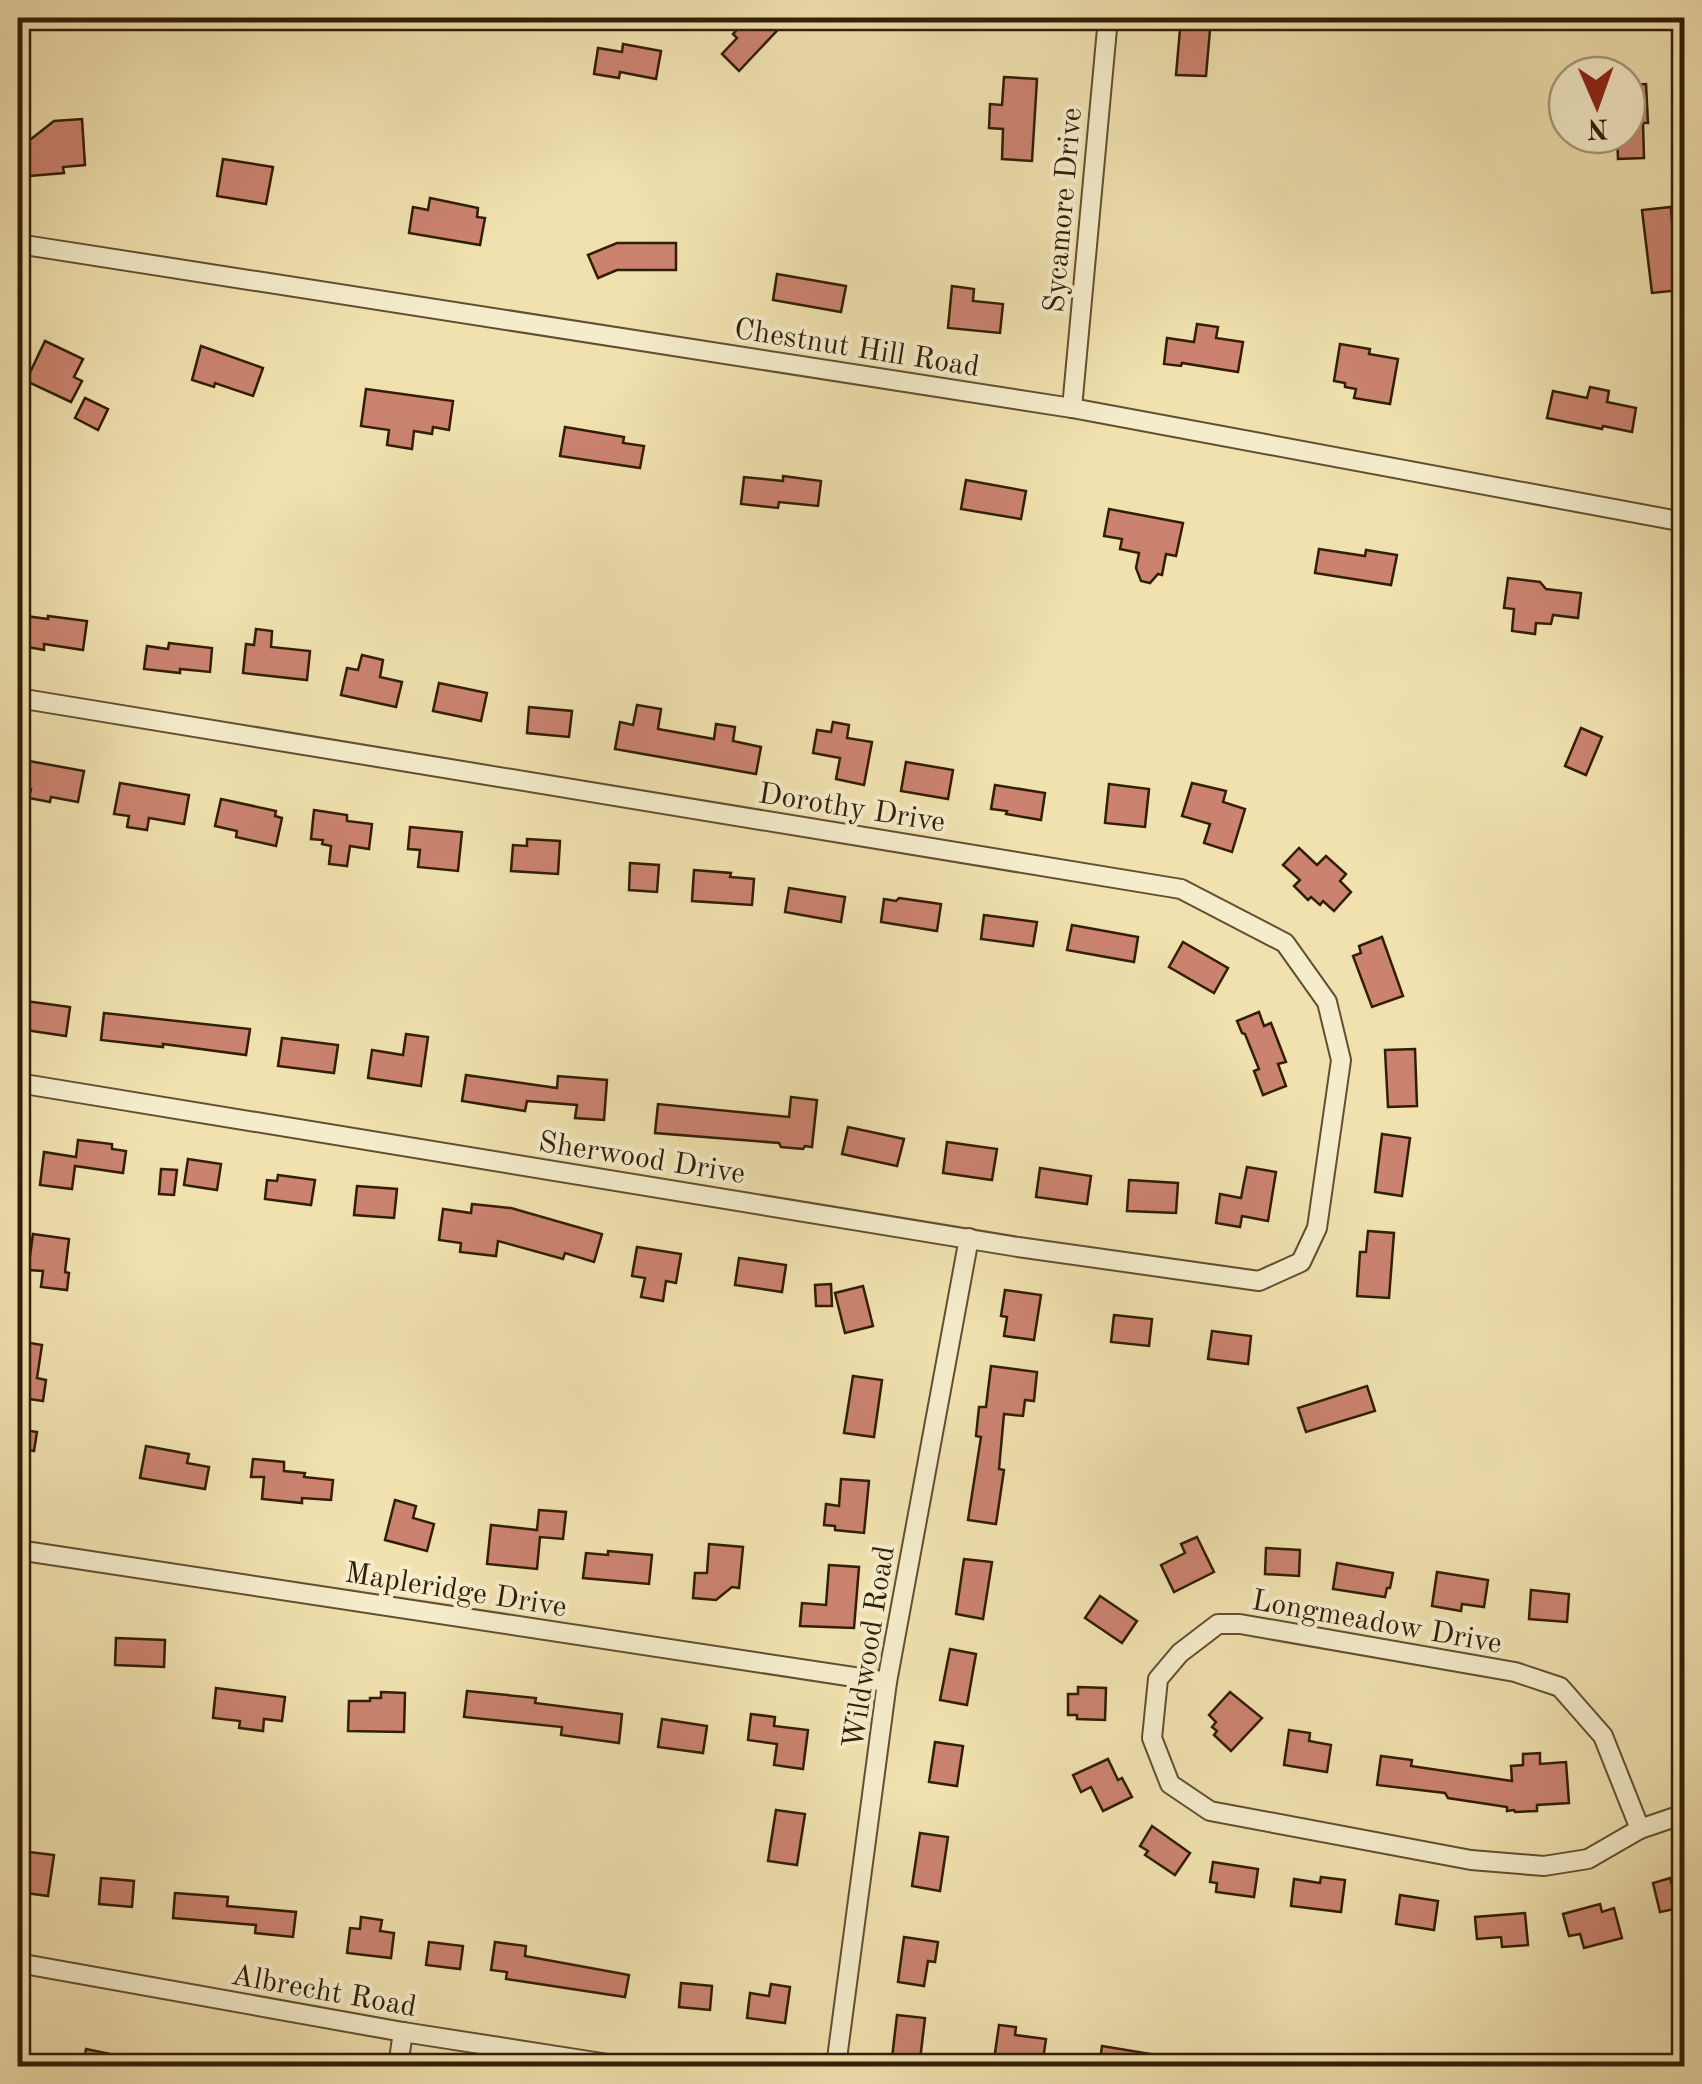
<svg xmlns="http://www.w3.org/2000/svg" width="1702" height="2084" viewBox="0 0 1702 2084" font-family="'Old Standard TT',serif">
<rect width="100%" height="100%" fill="#f0e1af"/>
<filter id="stains"><feTurbulence type="fractalNoise" baseFrequency=".002" numOctaves="4"/><feColorMatrix values="0 0 0 0 .2 0 0 0 0 .09 0 0 0 0 .02 0 0 0 .5 -.17"/></filter>
<radialGradient id="worn" r=".72"><stop offset=".6" stop-color="#630" stop-opacity="0"/><stop offset="1" stop-color="#630" stop-opacity=".3"/></radialGradient>
<!-- building -->
<g fill="#cb8370" stroke="#311e06" stroke-width="2.5">
<path d="M748 18H789L739 71 722 54 737 38 733 34Z"/>
<path d="M1181 18H1211L1206 76 1176 75Z"/>
<path d="M623 44 661 51 656 79 620 72 619 78 594 74 598 48 622 52Z"/>
<path d="M1004 77 1037 79 1032 161 1002 159 1003 129 989 128 990 104 1002 105Z"/>
<path d="M1646 84 1648 123H1643L1644 158 1618 159 1617 135H1627V85Z"/>
<path d="M82 119 85 165 63 167 64 173 18 177V144L26 143 54 121Z"/>
<path d="M223 159 273 167 266 204 217 196Z"/>
<path d="M430 198 478 208 477 217 485 218 480 245 409 233 413 207 428 210Z"/>
<path d="M1671 207 1674 252H1678L1682 290 1652 293 1642 210Z"/>
<path d="M617 243H676V270H617L598 278 588 255Z"/>
<path d="M777 274 846 286 841 312 773 300Z"/>
<path d="M952 286 974 289 973 301 1003 304 1000 333 948 328Z"/>
<path d="M1197 324 1218 327 1216 338 1243 342 1238 372 1182 363 1181 366 1164 364 1167 338 1194 342Z"/>
<path d="M45 341 83 359 74 377 82 381 71 402 26 381Z"/>
<path d="M1340 344 1370 349 1369 354 1398 359 1390 404 1354 398 1356 389 1345 387V383L1334 381Z"/>
<path d="M201 346 263 368 253 396 215 383 214 387 192 380Z"/>
<path d="M1590 387 1609 391 1607 402 1636 408 1632 432 1603 426 1602 429 1547 418 1553 391 1587 398Z"/>
<path d="M366 389 453 401 449 430 433 427 432 434 414 431 412 449 387 445 389 430 361 426Z"/>
<path d="M85 398 108 409 98 430 75 418Z"/>
<path d="M565 427 624 437 623 443 644 446 640 468 560 456Z"/>
<path d="M783 476 821 481 818 506 779 502 778 508 741 504 744 477 783 481Z"/>
<path d="M966 480 1026 491 1021 519 961 509Z"/>
<path d="M1109 509 1183 523 1176 556 1166 554 1162 575 1158 574 1150 583 1141 581 1136 568 1139 553 1120 549 1122 539 1104 536Z"/>
<path d="M1319 549 1365 556 1366 550 1397 555 1391 585 1315 573Z"/>
<path d="M1508 578 1540 582 1546 589 1581 593 1578 618 1553 615 1551 624 1536 623 1535 634 1512 631 1514 609 1504 608Z"/>
<path d="M26 616 48 619V616L87 621 83 650 44 644V650L22 646Z"/>
<path d="M256 629 272 631 271 647 310 651 307 680 243 673 246 644 254 645Z"/>
<path d="M169 643 212 648 210 672 180 669V673L144 669 147 646 168 649Z"/>
<path d="M362 655 383 660 380 677 402 682 396 707 341 695 347 668 358 670Z"/>
<path d="M439 683 487 693 481 721 433 711Z"/>
<path d="M637 705 661 709 658 729 714 739 716 724 735 727 733 741 761 747 756 774 615 749 620 722 633 725Z"/>
<path d="M529 707 572 711 569 737 527 733Z"/>
<path d="M833 722 849 725 847 738 872 742 864 785 836 779 840 758 813 753 817 730 831 732Z"/>
<path d="M1581 728 1602 737 1586 775 1565 766Z"/>
<path d="M18 759 84 771 78 802 51 797 50 802 29 798 31 789 18 787Z"/>
<path d="M906 762 953 770 948 799 901 791Z"/>
<path d="M120 783 189 795 184 824 149 818 147 830 127 827 129 816 114 814Z"/>
<path d="M1192 783 1226 791 1223 802 1245 809 1232 852 1204 843 1210 824 1182 816Z"/>
<path d="M1109 784 1149 789 1145 827 1105 823Z"/>
<path d="M995 785 1045 793 1041 820 1006 814 1007 811 991 809Z"/>
<path d="M221 799 276 811 275 816 282 818 276 846 236 837 237 831 215 826Z"/>
<path d="M314 810 347 815V821L372 824 369 849 350 846 347 866 329 864 331 846 322 844 323 840 311 839Z"/>
<path d="M410 827 462 832 458 871 418 867 420 850 408 849Z"/>
<path d="M527 839 560 841 558 874 511 871 513 845 527 846Z"/>
<path d="M1299 848 1317 865 1326 856 1346 874 1340 881 1351 892 1334 911 1323 901 1320 905 1311 897 1308 900 1294 886 1300 880 1283 865Z"/>
<path d="M630 863 659 865 657 892 629 890Z"/>
<path d="M694 870 731 873 730 877 754 879 752 905 692 901Z"/>
<path d="M789 888 845 897 841 922 785 912Z"/>
<path d="M899 898 941 904 937 931 881 922 884 899 896 901Z"/>
<path d="M984 915 1037 922 1033 946 981 939Z"/>
<path d="M1072 925 1138 937 1134 962 1067 950Z"/>
<path d="M1382 937 1403 996 1372 1007 1353 956 1361 953 1359 946Z"/>
<path d="M1183 942 1228 968 1214 993 1169 967Z"/>
<path d="M18 1000 70 1007 66 1036 18 1029Z"/>
<path d="M1259 1012 1264 1026 1271 1023 1286 1062 1278 1064 1286 1086 1263 1095 1254 1071 1259 1069 1245 1034 1242 1033 1237 1021Z"/>
<path d="M104 1013 250 1029 246 1055 163 1044V1047L101 1040Z"/>
<path d="M406 1034 428 1037 421 1086 368 1078 372 1050 403 1055Z"/>
<path d="M282 1038 338 1045 334 1073 278 1066Z"/>
<path d="M1415 1049 1417 1106 1388 1107 1385 1050Z"/>
<path d="M466 1075 557 1088 558 1076 607 1080 604 1120 575 1118 577 1105 527 1101 525 1111 462 1101Z"/>
<path d="M791 1097 817 1100 812 1147 805 1146 803 1149 781 1147 779 1143 655 1133 658 1104 789 1117Z"/>
<path d="M848 1127 904 1139 897 1166 842 1154Z"/>
<path d="M1382 1134 1410 1138 1402 1196 1375 1192Z"/>
<path d="M78 1140 112 1144V1149L126 1151 123 1173 75 1166 72 1189 40 1185 44 1152 76 1157Z"/>
<path d="M947 1142 997 1149 992 1180 943 1173Z"/>
<path d="M188 1159 221 1164 217 1190 184 1185Z"/>
<path d="M1247 1167 1276 1172 1268 1221 1242 1216 1240 1227 1216 1223 1220 1194 1241 1198Z"/>
<path d="M1040 1168 1091 1176 1087 1204 1036 1197Z"/>
<path d="M161 1169 177 1170 174 1195 159 1194Z"/>
<path d="M278 1175 315 1180 311 1205 265 1199 267 1180 277 1181Z"/>
<path d="M1129 1180 1178 1183 1176 1213 1127 1211Z"/>
<path d="M357 1186 397 1189 394 1218 354 1215Z"/>
<path d="M472 1204 511 1208 602 1234 594 1262 565 1253 563 1259 498 1241 496 1256 460 1252 461 1243 439 1240 443 1209 471 1213Z"/>
<path d="M1368 1231 1394 1233 1389 1298 1357 1296 1360 1252H1366Z"/>
<path d="M33 1234 69 1239 65 1272 69 1273 67 1290 41 1287 43 1271 28 1270Z"/>
<path d="M637 1247 681 1254 676 1283 666 1281 663 1301 641 1297 645 1278 632 1276Z"/>
<path d="M739 1258 786 1265 782 1292 735 1285Z"/>
<path d="M831 1284 832 1306H816L815 1285Z"/>
<path d="M863 1286 873 1326 845 1333 835 1293Z"/>
<path d="M1005 1290 1041 1295 1034 1340 1004 1336 1007 1317 1001 1316Z"/>
<path d="M1114 1315 1152 1319 1149 1346 1111 1342Z"/>
<path d="M1212 1331 1251 1336 1248 1364 1208 1359Z"/>
<path d="M18 1341 42 1345 37 1378 46 1380 43 1401 22 1398 24 1379 18 1378Z"/>
<path d="M991 1366 1037 1372 1034 1401 1025 1400 1023 1416 1004 1414 999 1469 1004 1470 996 1524 968 1520 981 1437 976 1436 979 1407H986Z"/>
<path d="M853 1376 882 1380 874 1437 844 1433Z"/>
<path d="M1367 1386 1375 1411 1306 1432 1298 1408Z"/>
<path d="M18 1429 37 1432 34 1451 18 1448Z"/>
<path d="M146 1446 189 1454 187 1463 209 1467 205 1489 140 1478Z"/>
<path d="M253 1459 284 1462V1471L305 1473 304 1477 333 1480 331 1500 302 1498V1503L262 1499 264 1477H251Z"/>
<path d="M841 1479 869 1481 864 1533 835 1530V1526L824 1525 826 1504 839 1506Z"/>
<path d="M395 1500 416 1506 413 1518 434 1524 427 1551 385 1540Z"/>
<path d="M539 1510 566 1512 563 1539 540 1537 537 1569 487 1564 491 1525 537 1530Z"/>
<path d="M1197 1537 1214 1572 1174 1592 1161 1565 1185 1553 1181 1544Z"/>
<path d="M709 1544 743 1547 739 1588 732 1587 716 1600 693 1598 695 1573H707Z"/>
<path d="M1266 1548 1300 1550 1299 1576 1265 1574Z"/>
<path d="M608 1551 652 1555 649 1584 583 1578 586 1553 608 1555Z"/>
<path d="M964 1559 992 1562 983 1619 956 1614Z"/>
<path d="M1337 1563 1393 1573 1390 1588H1387L1385 1597 1333 1589Z"/>
<path d="M829 1565 859 1567 854 1628 800 1626 802 1603 826 1605Z"/>
<path d="M1437 1572 1488 1580 1484 1607 1462 1604 1461 1611 1432 1606Z"/>
<path d="M1531 1590 1569 1594 1567 1622 1529 1619Z"/>
<path d="M1100 1596 1137 1621 1122 1643 1085 1618Z"/>
<path d="M116 1638 165 1640 164 1667 115 1665Z"/>
<path d="M950 1649 976 1654 967 1705 940 1700Z"/>
<path d="M1078 1687 1106 1688 1105 1720 1077 1719V1715H1068V1694H1078Z"/>
<path d="M216 1688 285 1697 282 1721 264 1719 263 1731 239 1728 240 1721 213 1718Z"/>
<path d="M467 1691 536 1698 535 1703 622 1714 619 1743 561 1735 562 1727 464 1717Z"/>
<path d="M381 1692 405 1693 404 1732 348 1731 349 1701H370V1698H381Z"/>
<path d="M1230 1692 1262 1718 1231 1751 1214 1735 1217 1731 1212 1727 1216 1722 1209 1715Z"/>
<path d="M751 1714 775 1717 774 1726 808 1730 803 1769 774 1765 777 1744 748 1740Z"/>
<path d="M662 1719 707 1726 703 1753 658 1747Z"/>
<path d="M1289 1730 1310 1733 1309 1741 1331 1745 1327 1772 1284 1765Z"/>
<path d="M935 1742 963 1746 957 1786 929 1782Z"/>
<path d="M1540 1753V1764L1566 1762 1569 1803 1537 1805V1811L1515 1812 1514 1810 1507 1811V1807L1448 1798 1445 1793 1377 1785 1381 1756 1412 1760 1411 1766 1512 1781 1511 1766 1523 1765V1754Z"/>
<path d="M1108 1759 1118 1780 1122 1778 1132 1797 1103 1811 1091 1787 1081 1792 1073 1775Z"/>
<path d="M776 1810 805 1814 797 1865 768 1861Z"/>
<path d="M1152 1826 1190 1853 1175 1875 1145 1855 1148 1851 1140 1846Z"/>
<path d="M920 1833 948 1837 940 1891 912 1886Z"/>
<path d="M21 1851 54 1855 48 1896 18 1892Z"/>
<path d="M1213 1862 1258 1869 1254 1897 1216 1892 1217 1883 1210 1882Z"/>
<path d="M1321 1877 1345 1880 1341 1912 1291 1906 1294 1879 1320 1883Z"/>
<path d="M101 1878 134 1881 132 1907 99 1904Z"/>
<path d="M1670 1878 1672 1885 1684 1882V1907L1660 1912 1653 1883Z"/>
<path d="M175 1893 228 1897 227 1906 296 1912 293 1937 255 1933 256 1925 173 1918Z"/>
<path d="M1400 1895 1438 1901 1434 1930 1396 1924Z"/>
<path d="M1600 1904 1602 1912 1614 1908 1622 1938 1584 1948 1580 1934 1569 1936 1563 1914Z"/>
<path d="M1525 1913 1528 1945 1502 1947 1501 1937 1477 1939 1475 1917Z"/>
<path d="M361 1917 382 1920 380 1931 394 1933 391 1958 347 1953 350 1928 360 1929Z"/>
<path d="M904 1937 938 1942 935 1962 928 1961 924 1986 898 1982Z"/>
<path d="M429 1942 463 1946 460 1969 426 1965Z"/>
<path d="M495 1942 526 1946 525 1956 629 1975 625 1997 506 1979 507 1972 491 1970Z"/>
<path d="M681 1983 712 1986 710 2010 679 2007Z"/>
<path d="M771 1984 790 1987 785 2023 747 2018 750 1993 769 1996Z"/>
<path d="M897 2015 925 2018 920 2060 892 2058Z"/>
<path d="M999 2025 1016 2027 1015 2035 1046 2039 1042 2066 994 2060Z"/>
<path d="M1102 2046 1169 2057V2066H1099Z"/>
<path d="M86 2049 134 2059 133 2066H83Z"/>
</g>
<g fill="none" stroke-linecap="round" stroke-linejoin="round">
<!-- minor casing -->
<g stroke="#614f30" stroke-width="22">
<g id="minor">
<path d="M18 244 1072 408 1684 522"/>
<path d="M1072 408 1108 18"/>
<path d="M18 698 1181 889 1285 943 1327 1002 1341 1060 1317 1228 1301 1262 1259 1281 1018 1247 18 1083"/>
<path d="M18 1550 887 1682"/>
<path d="M1218 1624H1240L1515 1672 1560 1687 1603 1736 1640 1829 1588 1859 1544 1866 1471 1860 1210 1811 1170 1784 1152 1738 1158 1679 1180 1653Z"/>
<path d="M1640 1829 1684 1814"/>
<path d="M18 1963 403 2032 621 2066"/>
<path d="M398 2066 403 2032"/>
<path d="M836 2066 887 1682 969 1238"/>
</g>
</g>
<!-- minor -->
<use href="#minor" stroke="#f5eccb" stroke-width="18"/>
</g>
<g text-anchor="middle" stroke-width="8" stroke-linejoin="round" paint-order="stroke">
<!-- street labels -->
<g font-size="30" fill="#311e06" stroke="#f5eccb">
<text transform="translate(1062 210) rotate(-85)" y="10">Sycamore Drive</text>
<text transform="translate(857 347) rotate(9)" y="10">Chestnut Hill Road</text>
<text transform="translate(852 807) rotate(9)" y="10">Dorothy Drive</text>
<text transform="translate(642 1157) rotate(9)" y="10">Sherwood Drive</text>
<text transform="translate(456 1589) rotate(9)" y="10">Mapleridge Drive</text>
<text transform="translate(1377 1621) rotate(10)" y="10">Longmeadow Drive</text>
<text transform="translate(868 1647) rotate(-81)" y="10">Wildwood Road</text>
<text transform="translate(324 1990) rotate(10)" y="10">Albrecht Road</text>
</g>
</g>
<!-- margin -->
<rect width="1702" height="2084" fill="none" stroke="#f0e1af" stroke-width="60"/>
<rect x="20" y="20" width="1662" height="2044" fill="none" stroke="#311e06" stroke-width="5"/>
<rect x="30" y="30" width="1642" height="2024" fill="none" stroke="#311e06" stroke-width="2.5"/>
<!-- north arrow -->
<g transform="translate(1597 105) rotate(178)"><circle r="48" fill="#f5eccb" stroke="#a79a7c" stroke-width="2.5"/>
<path d="M0-8L18 38L0 25L-18 38Z" fill="#8f2418"/>
<text y="-15" font-size="28" font-weight="bold" text-anchor="middle" fill="#311e06">N</text>
</g>
<rect width="100%" height="100%" filter="url(#stains)"/>
<rect width="100%" height="100%" fill="url(#worn)"/>
</svg>
